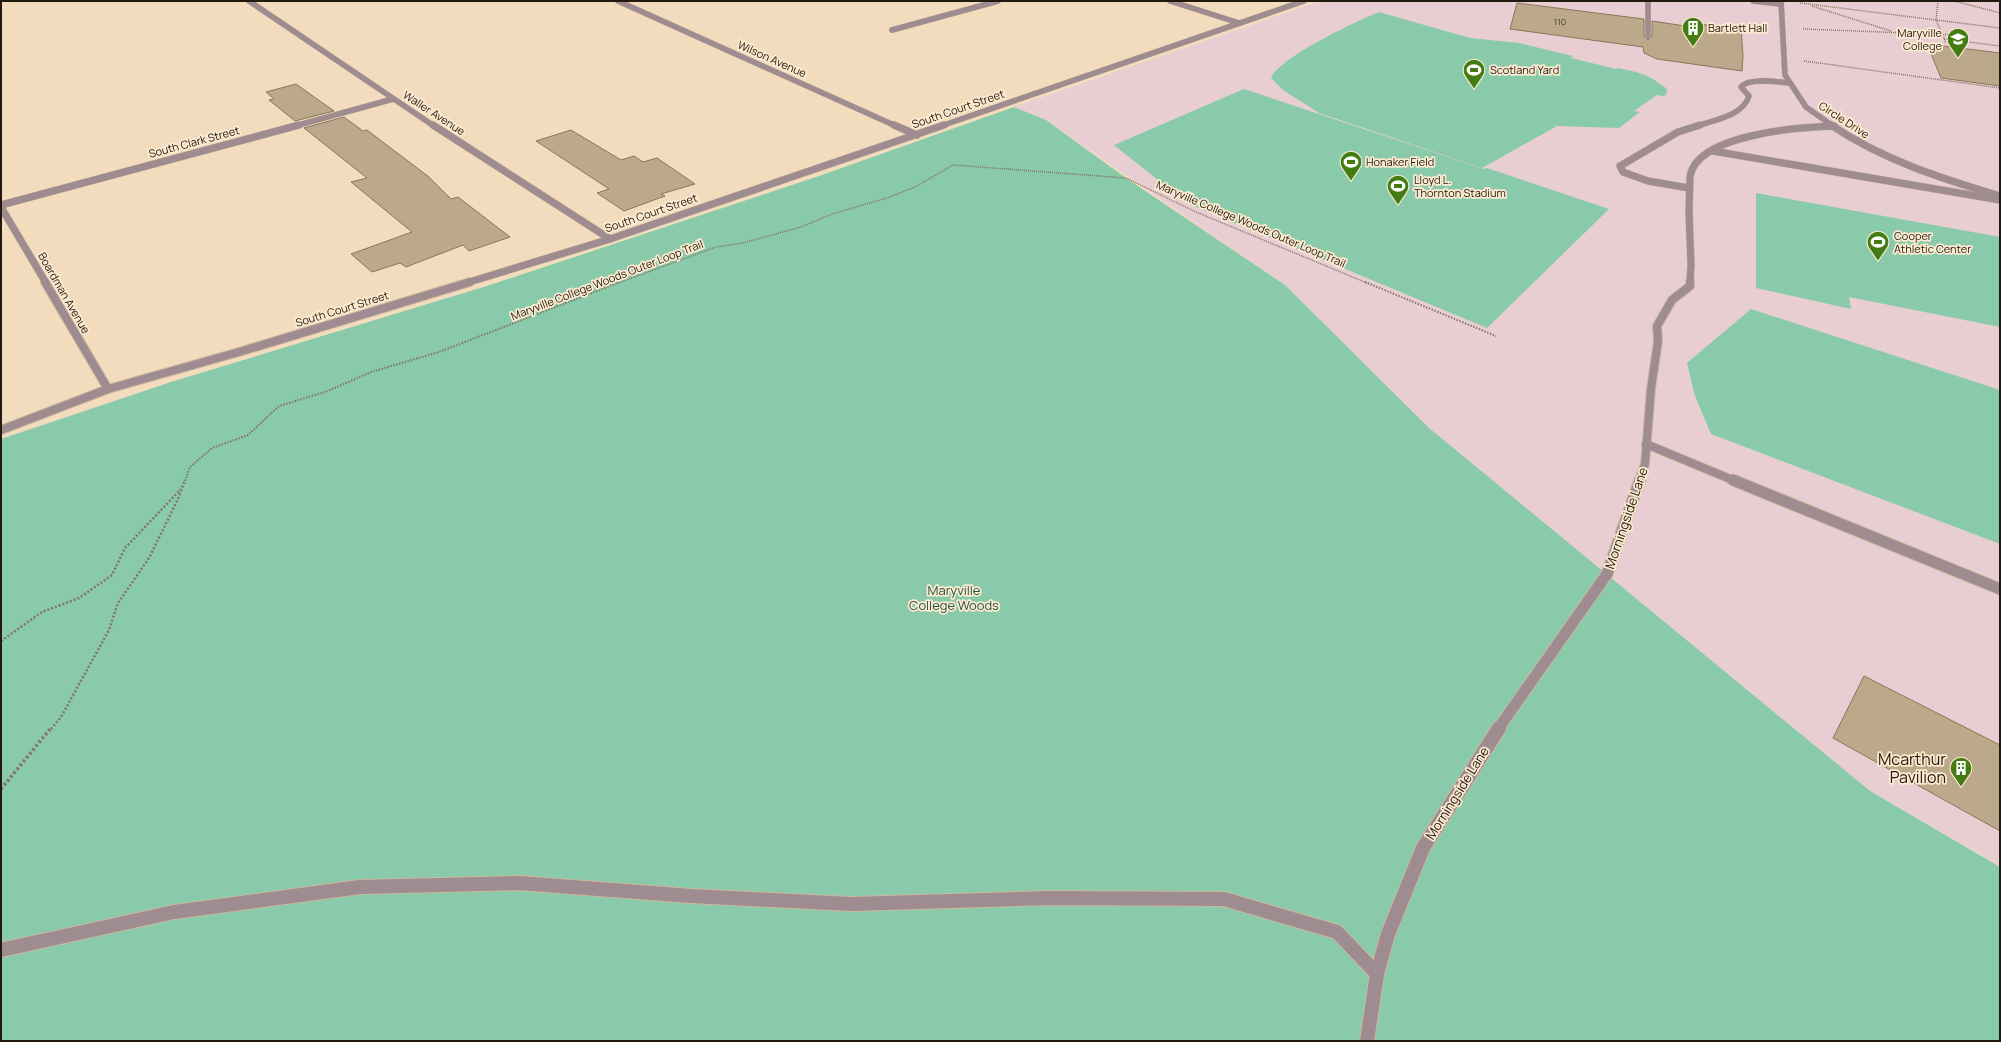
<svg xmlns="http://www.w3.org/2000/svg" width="2001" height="1042" viewBox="0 0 2001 1042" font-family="Manrope,sans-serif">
<rect width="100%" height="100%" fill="#f2dcbd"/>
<!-- education -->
<path fill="#e8ced3" d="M1321 1H2000V866L1870 791 1429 428 1285 285 1046 120 1014 107Z"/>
<!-- green -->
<g fill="#88caa9">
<path d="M1379 12 1470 38 1519 43 1573 56 1571 58 1616 69 1618 68C1641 73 1648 74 1667 89L1666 95 1663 96 1657 95 1634 111 1640 112 1619 128 1557 126 1482 168 1319 113 1283 90 1271 78C1280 57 1357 21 1379 12Z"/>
<path d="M1244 89 1484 169 1487 168 1609 209 1487 328 1187 203 1114 145Z"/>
<path d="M1014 107 1046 120 1126 178 1285 285 1429 428 1870 791 2000 867V1041H1V439L171 382 490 285 819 176Z"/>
<path d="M1756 193 2000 237V327L1849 297 1851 309 1756 288Z"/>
<path d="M1751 309 2000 390V544L1711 434 1695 396 1687 363Z"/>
</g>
<!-- building -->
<g fill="#bca88a" stroke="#897659">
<path d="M1517 3 1644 19V36L1648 40 1652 36V21L1685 26V23L1741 28 1743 56 1742 71 1657 59 1644 53 1643 47 1510 29Z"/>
<path d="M1927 44 2000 53V86L1941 78Z"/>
<path d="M296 84 334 111 295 121 269 100 274 99 266 92Z"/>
<path d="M344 117 363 131 367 130 429 177 451 199 458 197 510 237 469 251 463 245 406 267 400 263 372 272 351 254 412 232 351 182 367 178 304 128Z"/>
<path d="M571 130 621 160 634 156 643 162 657 158 695 184 661 194 665 196 624 211 597 193 609 189 536 141Z"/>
<path d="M1864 676 2000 745V831L1833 738Z"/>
</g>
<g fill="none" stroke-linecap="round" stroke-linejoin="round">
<!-- service-far3 casing -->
<g stroke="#ccb99e" stroke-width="6">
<g id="service-far3">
<path d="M1648 1V36"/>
<path d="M1697 126C1714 120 1743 116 1749 96L1741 87C1748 77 1778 82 1789 83"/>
</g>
</g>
<!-- service-far2 casing -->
<g stroke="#ccb99e" stroke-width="8">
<g id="service-far2">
<path d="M1713 151 2000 200"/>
<path d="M1689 188 1648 181 1623 172 1620 166 1678 132 1700 125"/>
</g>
</g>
<!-- service-far1 casing -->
<g stroke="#ccb99e" stroke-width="10">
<path id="service-far1" d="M1646 444 1735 481"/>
</g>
<!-- service casing -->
<g stroke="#ccb99e" stroke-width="13">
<path id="service" d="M1733 480 2000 589"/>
</g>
<!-- minor-far4 casing -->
<g stroke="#ccb99e" stroke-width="6">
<g id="minor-far4">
<path d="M249 1 434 126"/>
<path d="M618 1 896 126"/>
<path d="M1170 1 1239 23"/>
<path d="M1753 1 1781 4"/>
<path d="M1781 1 1785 75 1806 107 1833 126"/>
<path d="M892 30 998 1"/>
<path d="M295 126 393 99"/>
</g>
</g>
<!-- minor-far3 casing -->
<g stroke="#ccb99e" stroke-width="8">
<g id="minor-far3">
<path d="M433 125 610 239"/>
<path d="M894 125 917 135"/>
<path d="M1831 125C1883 160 1940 178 2000 196"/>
<path d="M1 205 299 125"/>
<path d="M1690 283 1691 265 1689 212 1690 177C1696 134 1801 127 1834 126"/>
</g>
</g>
<!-- minor-far2 casing -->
<g stroke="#ccb99e" stroke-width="10">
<path id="minor-far2" d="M1639 481 1645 464 1651 389 1658 341 1657 326 1672 300 1690 286V282"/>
</g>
<!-- minor-far1 casing -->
<g stroke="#ccb99e" stroke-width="13">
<path id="minor-far1" d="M1498 729 1607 574 1640 480"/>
</g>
<!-- minor casing -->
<g stroke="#ccb99e" stroke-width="16">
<g id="minor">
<path d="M1 950 174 912 360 887 519 883 691 896 851 904 1049 898 1224 899 1337 932 1377 974"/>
<path d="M1367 1041 1377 974 1388 934 1423 848 1499 728"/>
</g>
</g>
<!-- tertiary-far2 casing -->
<g stroke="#ccb99e" stroke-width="6">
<path id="tertiary-far2" d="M941 126 1304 1"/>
</g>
<!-- tertiary-far1 casing -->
<g stroke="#ccb99e" stroke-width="8">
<g id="tertiary-far1">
<path d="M1 207 46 283"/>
<path d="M466 283 610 239 944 125"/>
</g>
</g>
<!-- tertiary casing -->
<g stroke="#ccb99e" stroke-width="10">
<g id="tertiary">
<path d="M45 282 108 389"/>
<path d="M1 430 108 389 239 352 470 282"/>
</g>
</g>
<!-- path-far3 -->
<g stroke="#857662" stroke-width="1.5" stroke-dasharray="1 1" stroke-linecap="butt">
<path d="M1938 1 1936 20 1946 43"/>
<path d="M1954 1 2000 13"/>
<path d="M1800 3 2000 28"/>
<path d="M1812 6 1891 31"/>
<path d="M1803 29 1960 35"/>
<path d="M1944 39 2000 46"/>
<path d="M1804 61 2000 88"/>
<path d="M618 283 716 247 743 243 801 227 832 214 887 198 915 187 953 165 1126 178 1196 212 1367 283"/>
</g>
<!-- path-far2 -->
<g stroke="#857662" stroke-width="2" stroke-dasharray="1.5 1.5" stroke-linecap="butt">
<path d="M1365 282 1496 336"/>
<path d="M185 481 190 467 212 448 248 435 279 406 328 391 371 372 439 352 620 282"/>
</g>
<!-- path-far1 -->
<g stroke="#857662" stroke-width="2.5" stroke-dasharray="2 2" stroke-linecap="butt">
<path d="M1 641 42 612 79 598 112 575 125 548 181 489"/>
<path d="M51 729 61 717 109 630 118 603 149 558 178 499 185 480"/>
</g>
<!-- path -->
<path stroke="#857662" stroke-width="3.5" stroke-dasharray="2.5 2.5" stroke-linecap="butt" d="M1 789 51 728"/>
<!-- service-far3 -->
<use href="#service-far3" stroke="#9e8c90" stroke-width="5.5"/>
<!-- service-far2 -->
<use href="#service-far2" stroke="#9e8c90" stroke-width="7"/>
<!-- service-far1 -->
<use href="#service-far1" stroke="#9e8c90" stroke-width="8"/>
<!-- service -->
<use href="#service" stroke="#9e8c90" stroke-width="11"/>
<!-- minor-far4 -->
<use href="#minor-far4" stroke="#9e8c90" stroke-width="5.5"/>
<!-- minor-far3 -->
<use href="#minor-far3" stroke="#9e8c90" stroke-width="7"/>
<!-- minor-far2 -->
<use href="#minor-far2" stroke="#9e8c90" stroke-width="8"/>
<!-- minor-far1 -->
<use href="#minor-far1" stroke="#9e8c90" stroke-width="11"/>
<!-- minor -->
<use href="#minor" stroke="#9e8c90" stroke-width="14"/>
<!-- tertiary-far2 -->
<use href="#tertiary-far2" stroke="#9e8c90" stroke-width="5.5"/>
<!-- tertiary-far1 -->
<use href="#tertiary-far1" stroke="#9e8c90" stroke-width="7"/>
<!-- tertiary -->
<use href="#tertiary" stroke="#9e8c90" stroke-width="8"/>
</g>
<!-- icons -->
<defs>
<g id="building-pin" transform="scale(1.15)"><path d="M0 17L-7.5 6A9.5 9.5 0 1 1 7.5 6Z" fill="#447c14" stroke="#fcead1"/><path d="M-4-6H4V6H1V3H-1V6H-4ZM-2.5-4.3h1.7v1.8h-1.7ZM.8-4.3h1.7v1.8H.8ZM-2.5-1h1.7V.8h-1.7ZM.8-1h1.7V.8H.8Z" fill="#fff"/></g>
<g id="university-pin" transform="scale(1.15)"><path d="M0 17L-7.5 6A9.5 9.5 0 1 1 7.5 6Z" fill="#447c14" stroke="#fcead1"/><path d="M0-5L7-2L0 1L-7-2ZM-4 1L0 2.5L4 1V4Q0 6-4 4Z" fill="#fff"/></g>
<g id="stadium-pin" transform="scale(1.15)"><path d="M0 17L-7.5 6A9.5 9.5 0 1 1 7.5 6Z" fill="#447c14" stroke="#fcead1"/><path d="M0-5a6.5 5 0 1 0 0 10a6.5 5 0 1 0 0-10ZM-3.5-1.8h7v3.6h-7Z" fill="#fff"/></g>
</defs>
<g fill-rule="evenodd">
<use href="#building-pin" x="1693" y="28"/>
<use href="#university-pin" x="1958" y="39"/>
<use href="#stadium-pin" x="1474" y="70"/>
<use href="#stadium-pin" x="1351" y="162"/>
<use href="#stadium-pin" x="1398" y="186"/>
<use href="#stadium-pin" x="1878" y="242"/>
<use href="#building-pin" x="1961" y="768"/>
</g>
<g text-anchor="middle" stroke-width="3.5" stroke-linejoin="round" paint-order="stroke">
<!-- far-number labels -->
<g font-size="9" fill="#483d2d">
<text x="1560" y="25">110</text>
</g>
<!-- far-poi labels -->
<g font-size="11" fill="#21190e" stroke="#fcead1" text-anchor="start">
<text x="1708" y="32">Bartlett Hall</text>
<text x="1942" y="37" text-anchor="end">Maryville<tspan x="1942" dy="13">College</tspan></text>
<text x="1490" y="74">Scotland Yard</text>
<text x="1366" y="166">Honaker Field</text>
<text x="1414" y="184">Lloyd L.<tspan x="1414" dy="13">Thornton Stadium</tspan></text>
<text x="1894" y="240">Cooper<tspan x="1894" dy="13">Athletic Center</tspan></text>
</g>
<!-- far-street labels -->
<g font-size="11" fill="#21190e" stroke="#fcead1">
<text transform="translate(772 59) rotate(24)" y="4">Wilson Avenue</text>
<text transform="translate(958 109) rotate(-19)" y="4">South Court Street</text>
<text transform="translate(434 113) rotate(33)" y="4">Waller Avenue</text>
<text transform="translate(1844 120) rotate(33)" y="4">Circle Drive</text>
<text transform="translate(194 142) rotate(-15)" y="4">South Clark Street</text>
<text transform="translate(651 213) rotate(-19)" y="4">South Court Street</text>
<text transform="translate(1251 224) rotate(23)" y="4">Maryville College Woods Outer Loop Trail</text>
<text transform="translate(607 280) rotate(-21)" y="4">Maryville College Woods Outer Loop Trail</text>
<text transform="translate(64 293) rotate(60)" y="4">Boardman Avenue</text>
<text transform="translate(342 309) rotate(-17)" y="4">South Court Street</text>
</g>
<!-- street labels -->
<g font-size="13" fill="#21190e" stroke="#fcead1">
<text transform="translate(1626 518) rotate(-71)" y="5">Morningside Lane</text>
<text transform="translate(1457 793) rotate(-58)" y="5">Morningside Lane</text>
</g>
<!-- park labels -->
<g font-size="13" fill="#255540" stroke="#fcead1">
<text x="954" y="595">Maryville<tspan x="954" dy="15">College Woods</tspan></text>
</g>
<!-- near-poi labels -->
<g font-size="16" fill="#21190e" stroke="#fcead1" text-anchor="end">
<text x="1946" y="765">Mcarthur<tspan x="1946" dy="18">Pavilion</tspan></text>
</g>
</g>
<!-- border -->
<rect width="2001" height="1042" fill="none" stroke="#21190e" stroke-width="4"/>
</svg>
